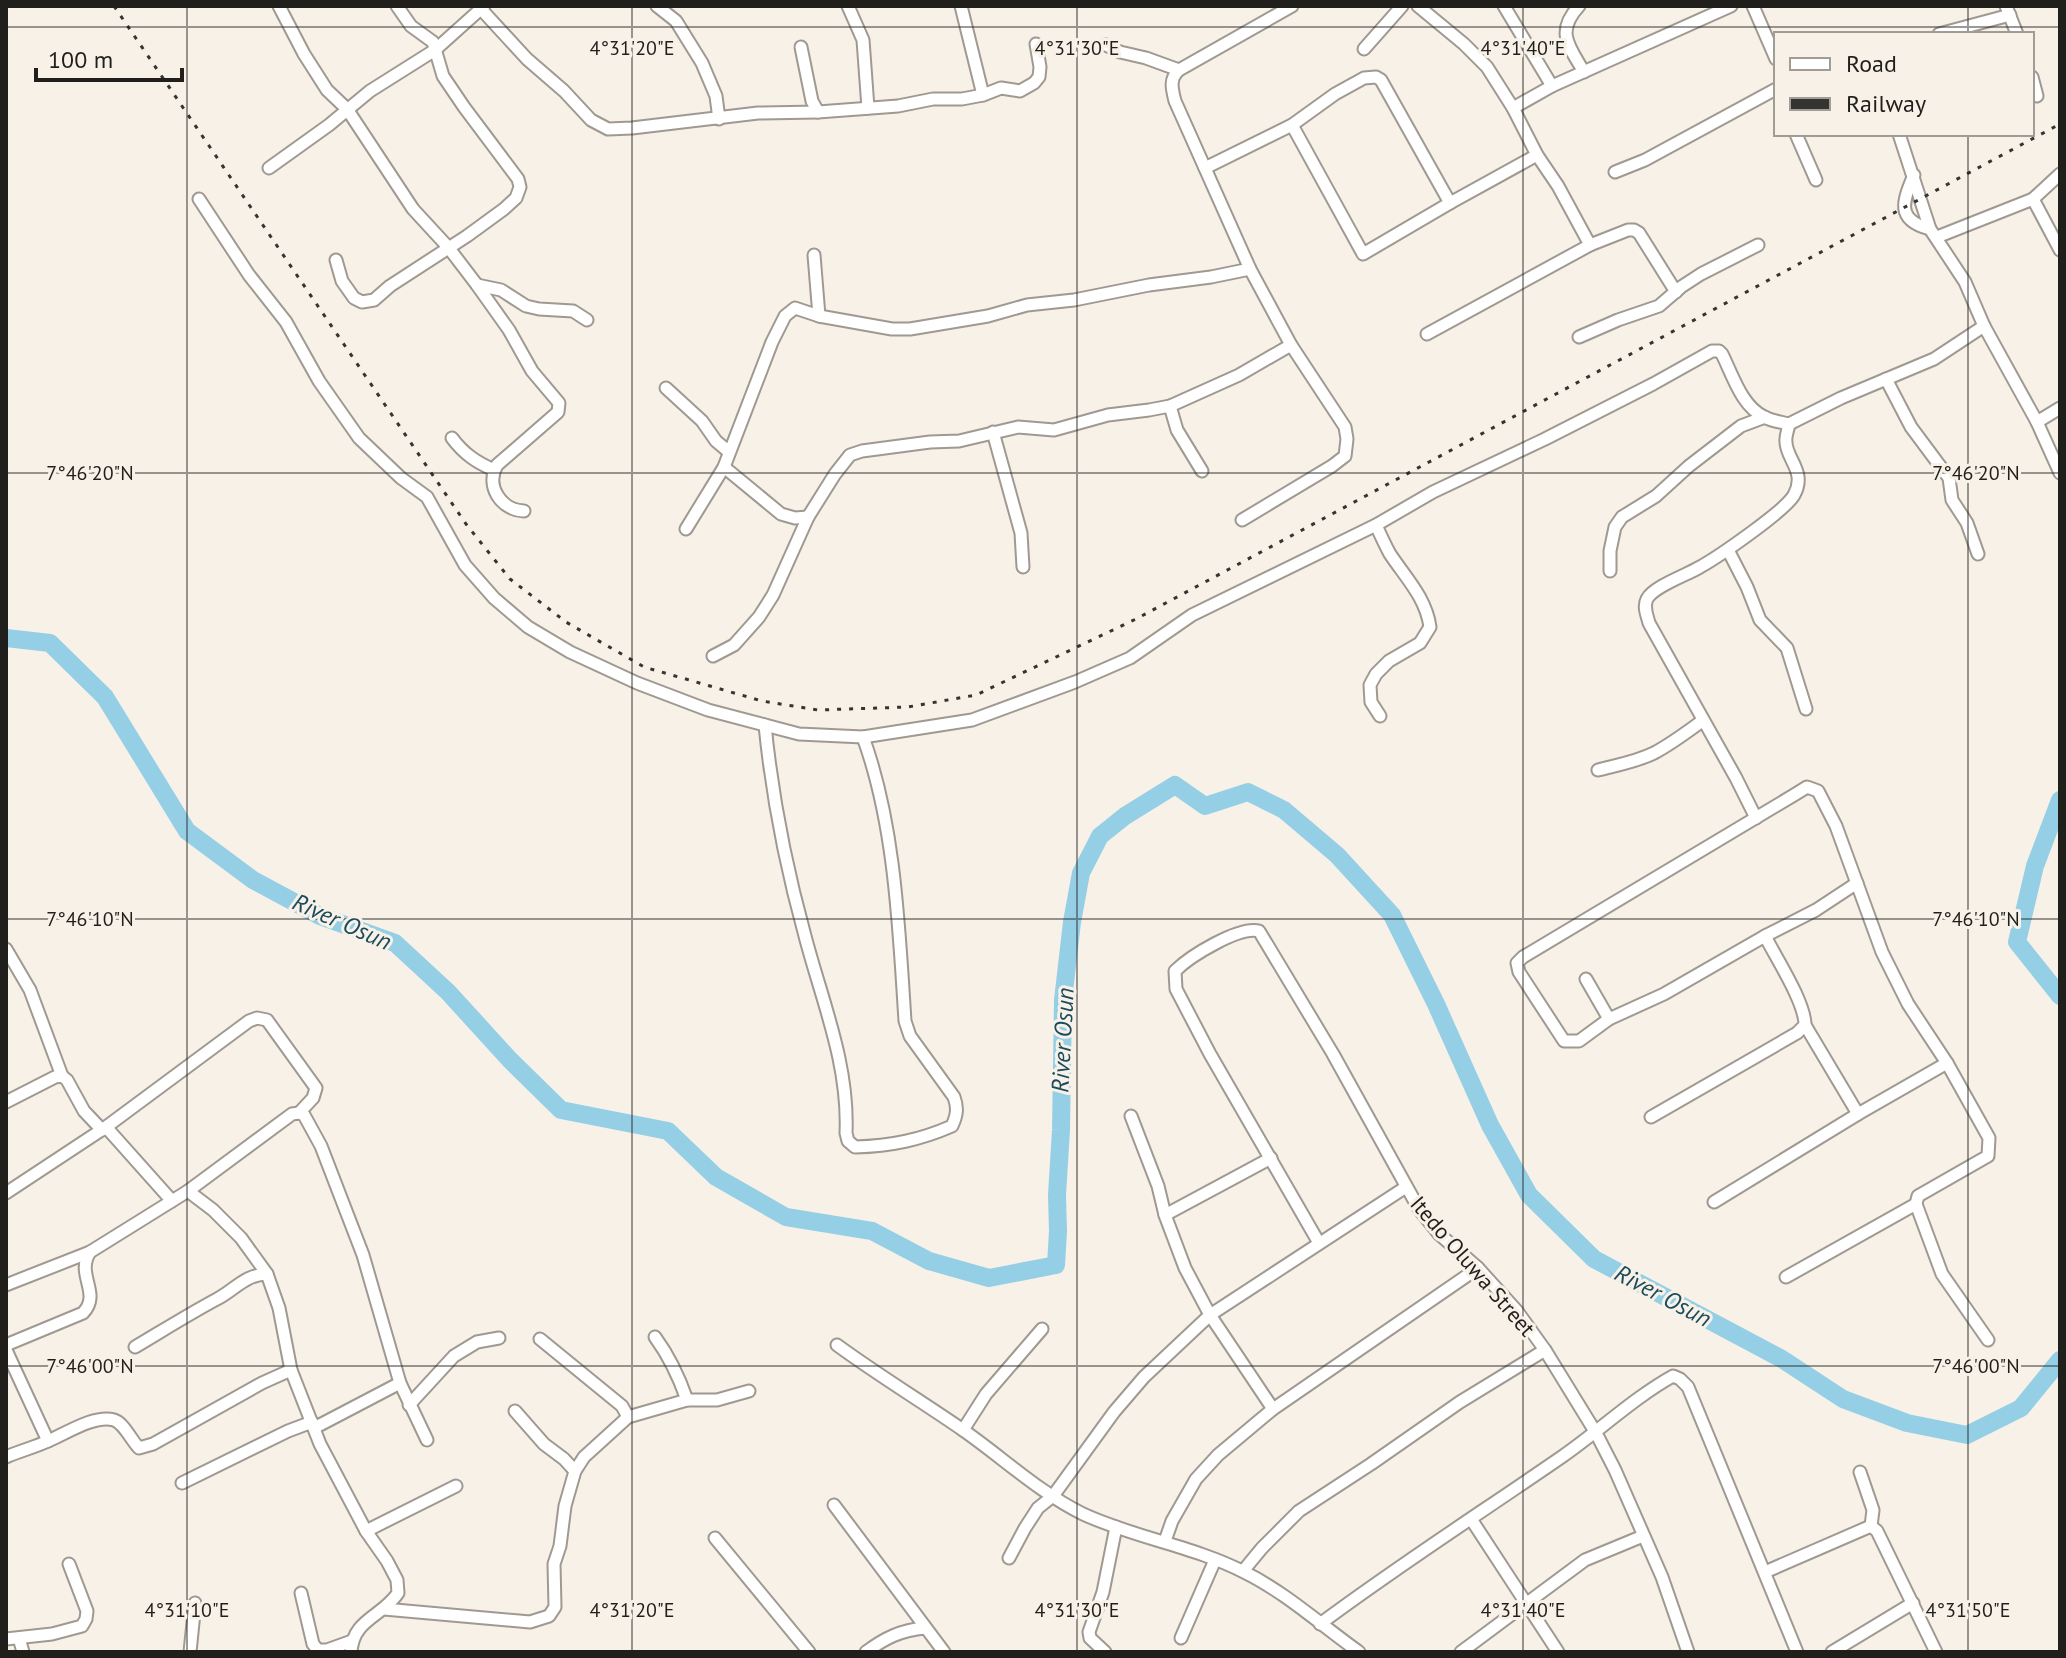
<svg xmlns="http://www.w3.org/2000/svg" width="2066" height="1658" viewBox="0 0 2066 1658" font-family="'PT Sans',sans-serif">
<rect width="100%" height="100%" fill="#f7f1e8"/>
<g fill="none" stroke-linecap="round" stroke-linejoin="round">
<!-- river -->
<g stroke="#95cfe6" stroke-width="18">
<path d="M6 638 50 643 105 697 187 831 253 880 320 916 395 943 448 992 510 1060 561 1110 668 1131 716 1177 786 1217 872 1231 929 1261 989 1278 1056 1265 1058 1231 1057 1195 1061 1130 1063 1000 1072 922 1081 873 1100 836 1125 816 1175 785 1205 806 1248 792 1284 810 1337 855 1392 915 1436 1004 1490 1125 1529 1195 1594 1259 1782 1359 1843 1399 1907 1423 1967 1435 2021 1408 2060 1360"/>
<path d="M2060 800 2035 866 2017 942 2060 996"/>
</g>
<!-- street casing -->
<g stroke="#9f9991" stroke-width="15">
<g id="street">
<path d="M279 6 304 54 327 90 347 109 413 209 448 247 477 285 509 330 532 371 559 403 558 412 497 465C485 486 501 510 524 511"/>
<path d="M657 6 676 21 702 63 716 96 719 119"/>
<path d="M848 6 863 40 868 108"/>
<path d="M961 6 983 95"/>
<path d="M1418 6 1464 44 1487 67 1513 108 1537 155 1558 186 1590 245"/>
<path d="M1504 6 1552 86"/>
<path d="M1579 6C1555 32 1569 46 1584 72"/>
<path d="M1753 6 1776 59"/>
<path d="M2006 6 2017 34"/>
<path d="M481 9 527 59 564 91 591 120 608 129 632 128 758 113 818 112 898 106 933 99H962L983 95 1001 88 1020 91 1034 83 1039 77 1040 67 1036 44"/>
<path d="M1939 34 2010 15"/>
<path d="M1106 45 1120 52 1146 58 1179 70"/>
<path d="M801 47 812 101 818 112"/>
<path d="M1364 49 1402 6"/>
<path d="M2032 77 2037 96"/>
<path d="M1513 108 1552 86 1731 6"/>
<path d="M1292 125 1363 254 1450 203"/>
<path d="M1796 134 1816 180"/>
<path d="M1899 134 1930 229 1965 282 1984 326 2037 422 2060 473"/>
<path d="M269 168 329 125 370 91 435 50 484 6"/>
<path d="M1205 168 1292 125 1335 94 1364 78 1376 77 1381 80 1450 203 1537 155"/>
<path d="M1615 172 1645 160 1776 89"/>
<path d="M1914 175C1903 201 1895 220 1930 229"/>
<path d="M199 199 249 275 286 322 319 381 359 438 401 478 427 497 465 565 494 598 528 627 570 652 637 683 708 710 799 734 863 737 972 720 1075 682 1130 658 1192 615 1376 525 1433 492 1545 439 1653 384 1712 351H1719L1722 354C1733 376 1741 405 1764 417 1772 421 1781 422 1789 424L1841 398 1934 359 1984 326"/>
<path d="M2033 199 2060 174"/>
<path d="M1937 237 2033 199 2060 250"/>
<path d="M814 255 819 316"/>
<path d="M336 260 342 281 354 298 362 302 374 300 390 286 467 236 504 209 516 198 520 187 518 179 464 107 443 76 433 42 411 26 397 6"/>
<path d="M477 285 501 290 526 306 539 309 573 311 587 320"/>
<path d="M1427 334 1590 245 1628 230H1634L1639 233 1676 292"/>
<path d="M1579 337 1618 320 1659 306 1681 287 1701 274 1758 245"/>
<path d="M1886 379 1911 427 1949 478 1952 500 1967 523 1978 554"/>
<path d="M666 388 702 421 716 441 729 452"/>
<path d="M1170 406 1177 430 1202 471"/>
<path d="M2037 422 2060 408"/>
<path d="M993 432 1021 533 1023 567"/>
<path d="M452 438C464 454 476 462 494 470"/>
<path d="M724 467 781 514 795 518 808 517"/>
<path d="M1242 520 1332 466 1345 456 1347 439 1345 427 1291 345 1250 269 1175 101C1172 89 1169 79 1179 70L1292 6"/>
<path d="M1376 525C1380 534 1385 545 1390 554 1406 578 1426 598 1430 627L1420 643 1389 661 1376 674 1370 685 1371 702 1380 716"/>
<path d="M686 529 724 467 772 342 785 316 795 308 819 316 892 329H910L988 316 1027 305 1074 300 1149 285 1211 277 1250 269"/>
<path d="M1728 550 1747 587 1760 620 1787 648 1806 709"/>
<path d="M1610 571V551L1615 527 1622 517 1656 496 1689 466 1741 426 1765 417"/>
<path d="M713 656 734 645 759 617 773 595 808 517 835 474 850 455 862 451 930 442 959 441 1018 427 1054 430 1108 415 1149 410 1170 406 1239 375 1291 345"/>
<path d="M765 725C772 796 786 867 805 936 822 1001 849 1064 846 1133L848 1141 855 1147C891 1146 920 1140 952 1126 957 1115 958 1108 954 1097L910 1036 905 1021C899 929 895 824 863 737"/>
<path d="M1598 770C1617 765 1636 762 1654 753 1671 744 1687 732 1702 721"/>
<path d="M1756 818 1736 778 1649 623C1647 615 1643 607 1647 599 1654 586 1687 575 1700 567 1718 557 1785 511 1794 495 1807 472 1786 459 1786 442 1785 437 1788 430 1789 424"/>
<path d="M6 949 30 990 62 1076"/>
<path d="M1586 979 1609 1019 1664 994 1765 936 1816 910 1857 883"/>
<path d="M1609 1019 1579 1041H1564L1519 972 1517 963 1523 957 1794 795 1807 787 1818 791 1836 826 1882 952 1908 1004 1947 1063 1989 1138 1988 1156 1918 1196 1916 1204 1942 1274 1988 1340"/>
<path d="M1805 1025 1858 1114 1947 1063"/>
<path d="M6 1102 55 1077 62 1076 67 1080 84 1111 102 1130"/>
<path d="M1131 1116 1158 1186 1165 1215 1185 1268 1210 1315 1273 1409"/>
<path d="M1651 1117 1797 1033 1805 1025C1805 1002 1776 958 1765 936"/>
<path d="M106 1127 172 1201"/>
<path d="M188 1191 213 1210 241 1238 267 1274 279 1308 291 1370 320 1444 366 1531 387 1561 397 1580 398 1593C382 1617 353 1619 351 1652"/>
<path d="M6 1193 106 1127 249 1021 257 1018 267 1020 316 1088 313 1098 299 1113"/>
<path d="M1714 1202 1858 1114"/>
<path d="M1165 1215 1271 1158"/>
<path d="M1319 1243 1210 1054 1176 989 1175 971C1190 956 1239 926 1259 931L1333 1054 1419 1209 1439 1234 1478 1268 1517 1311 1545 1350 1596 1433 1615 1470 1662 1577 1688 1652"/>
<path d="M1786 1277 1916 1204"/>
<path d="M6 1285 90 1252 188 1191 292 1114 299 1113 304 1115 321 1146 363 1255 400 1383 427 1440"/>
<path d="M655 1337C669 1356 679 1377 687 1400"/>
<path d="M540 1339 622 1406 628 1417"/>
<path d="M6 1345 83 1313C102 1293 75 1275 90 1252"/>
<path d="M837 1345C878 1375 921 1401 963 1430 1003 1458 1040 1493 1083 1514 1135 1538 1193 1546 1244 1572 1285 1592 1321 1625 1359 1652"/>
<path d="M135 1347C162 1331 189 1314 217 1299 236 1289 244 1275 267 1274"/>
<path d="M6 1350 48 1441"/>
<path d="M409 1405 454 1356 477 1342 499 1338"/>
<path d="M515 1411 544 1444 564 1459 575 1471"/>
<path d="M314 1428 400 1383"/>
<path d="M963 1430 986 1394 1042 1329"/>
<path d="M6 1457C20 1451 35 1447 48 1441 65 1434 95 1414 114 1420 124 1423 131 1440 139 1448L153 1444 262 1383 291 1370"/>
<path d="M1860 1472 1873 1510 1871 1526"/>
<path d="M182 1483 288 1431 312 1422"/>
<path d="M834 1505 944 1652"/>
<path d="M1471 1519 1558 1652"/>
<path d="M1871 1526 1877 1531 1936 1652"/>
<path d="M366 1531 456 1486"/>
<path d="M715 1538 809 1652"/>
<path d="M1165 1541 1172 1521 1196 1479 1218 1455 1273 1409 1478 1268"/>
<path d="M1009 1558 1025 1528 1038 1508 1053 1496 1114 1412 1144 1377 1210 1315 1406 1187"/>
<path d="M1243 1571 1262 1548 1299 1511 1371 1464 1460 1402 1545 1350"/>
<path d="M1765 1572 1871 1526"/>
<path d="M301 1593 313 1644 318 1650H327L352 1641"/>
<path d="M384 1609 530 1622 549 1616 555 1607 554 1564 560 1546 565 1506 575 1471 584 1457 628 1417 687 1400H717L749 1391"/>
<path d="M1320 1624C1399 1565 1482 1512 1563 1456 1599 1431 1635 1397 1673 1376L1680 1379 1688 1387 1797 1652"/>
<path d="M19 1638 23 1652"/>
<path d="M1181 1638 1215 1560"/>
<path d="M6 1639 52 1634 82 1626 86 1619 87 1611 69 1564"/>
<path d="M190 1652 195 1603"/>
<path d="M866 1652C885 1638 901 1630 925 1628"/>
<path d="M1105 1652 1090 1638 1089 1632 1103 1592 1116 1527"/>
<path d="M1461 1652 1585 1560 1643 1536"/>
<path d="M1832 1652 1913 1603"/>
</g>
</g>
<!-- street -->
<use href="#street" stroke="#fff" stroke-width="11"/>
<!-- rail -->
<path stroke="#363430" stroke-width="3" stroke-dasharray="4 8" stroke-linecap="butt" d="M114 6 466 524 510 579 566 622 644 667 762 701 818 710 908 707 976 695 1136 619 2060 124"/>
</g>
<!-- ticks -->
<path fill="none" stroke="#211f1c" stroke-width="2" stroke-opacity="0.45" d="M187 6V1652M632 6V1652M1077 6V1652M1523 6V1652M1968 6V34M6 27H2060M1968 134V1652M6 473H2060M6 919H2060M6 1366H2060"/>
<g text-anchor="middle" stroke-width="6" stroke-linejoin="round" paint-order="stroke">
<!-- street labels -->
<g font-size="22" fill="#211f1c" stroke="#f7f1e8">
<text transform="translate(1473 1266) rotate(49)" y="8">Itedo Oluwa Street</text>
</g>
<!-- water labels -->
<g font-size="24" font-style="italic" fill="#1a4a5b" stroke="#f7f1e8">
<text transform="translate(342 922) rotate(24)" y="8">River Osun</text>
<text transform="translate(1063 1040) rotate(-87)" y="8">River Osun</text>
<text transform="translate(1663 1296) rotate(28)" y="8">River Osun</text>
</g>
</g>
<g font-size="20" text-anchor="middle" fill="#211f1c" stroke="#f7f1e8" stroke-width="6" stroke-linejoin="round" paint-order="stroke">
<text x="632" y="55">4°31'20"E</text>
<text x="1077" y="55">4°31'30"E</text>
<text x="1523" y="55">4°31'40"E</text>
<text x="90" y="480">7°46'20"N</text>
<text x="1976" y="480">7°46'20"N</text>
<text x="90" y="926">7°46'10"N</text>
<text x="1976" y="926">7°46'10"N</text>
<text x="90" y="1373">7°46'00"N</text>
<text x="1976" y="1373">7°46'00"N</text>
<text x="187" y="1617">4°31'10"E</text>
<text x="632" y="1617">4°31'20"E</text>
<text x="1077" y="1617">4°31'30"E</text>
<text x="1523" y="1617">4°31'40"E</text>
<text x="1968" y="1617">4°31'50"E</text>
</g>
<!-- border -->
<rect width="2066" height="1658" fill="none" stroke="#211f1c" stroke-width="16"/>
<!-- legend -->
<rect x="1774" y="32" width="260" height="104" fill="#f7f1e8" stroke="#a19d96" stroke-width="2"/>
<rect x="1790" y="58" width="40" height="12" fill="#ffffff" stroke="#a19d96" stroke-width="2"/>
<text x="1846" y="72" font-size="24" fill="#211f1c">Road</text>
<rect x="1790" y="98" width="40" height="12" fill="#363430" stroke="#a19d96" stroke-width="2"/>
<text x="1846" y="112" font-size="24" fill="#211f1c">Railway</text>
<!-- scale -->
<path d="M36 68v12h146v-12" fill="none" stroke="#211f1c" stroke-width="4"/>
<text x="48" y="68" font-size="24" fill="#211f1c" stroke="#f7f1e8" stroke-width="6" paint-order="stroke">100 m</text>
</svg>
